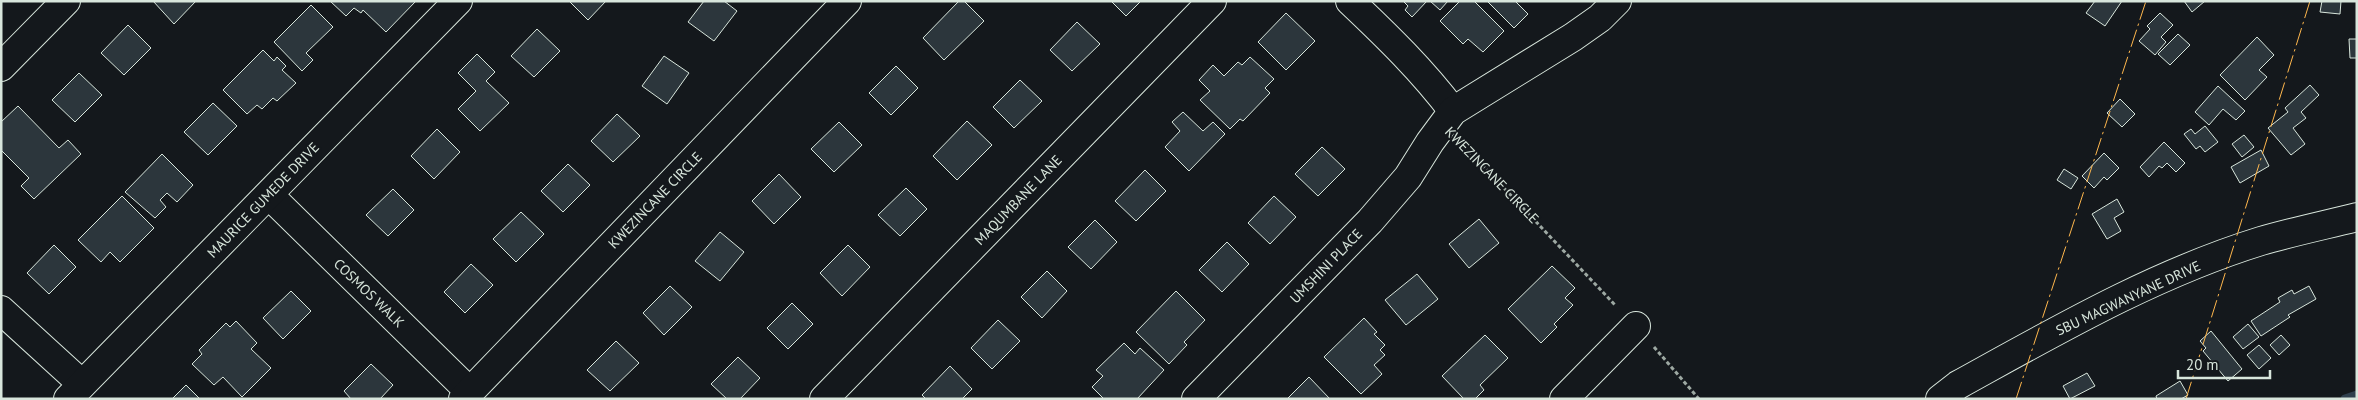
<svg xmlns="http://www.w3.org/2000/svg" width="2358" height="400" viewBox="0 0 2358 400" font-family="'PT Sans',sans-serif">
<rect width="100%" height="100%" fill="#14181c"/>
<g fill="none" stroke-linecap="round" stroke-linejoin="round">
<!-- stream -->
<path stroke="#2f3f4d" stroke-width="9" d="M2345 399 2357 395"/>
</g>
<!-- building -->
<g fill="#2c363c" stroke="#d8e6dc">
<path d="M153 1H196L174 24Z"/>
<path d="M330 1H416L386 32 363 10 361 13 354 8 346 16Z"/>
<path d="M569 1H606L588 20Z"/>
<path d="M704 1H724L737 11 714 41 688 22Z"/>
<path d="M959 1H964L984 21 944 60 923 38Z"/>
<path d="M1111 1H1141L1126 16Z"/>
<path d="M1403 1H1427L1412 17 1405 10 1408 6Z"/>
<path d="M1430 1H1448L1440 10Z"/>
<path d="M1460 1H1474L1504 31 1483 52 1468 39 1463 44 1440 21Z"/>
<path d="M1487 1H1515L1528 14 1514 28Z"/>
<path d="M2095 1H2122L2105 26 2086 13Z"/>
<path d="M2184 1H2205L2192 12Z"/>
<path d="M2322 1H2341L2340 14 2320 12Z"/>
<path d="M311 5 333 27 306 53 313 60 302 71 274 42Z"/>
<path d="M1286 13 1315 41 1286 70 1258 42Z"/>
<path d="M2160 13 2173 25 2161 37 2166 42 2155 55 2139 41 2150 29 2147 26Z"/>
<path d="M1077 22 1100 44 1072 71 1050 50Z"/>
<path d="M128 25 151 48 124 75 101 53Z"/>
<path d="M537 29 560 51 534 77 511 56Z"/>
<path d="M2178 34 2190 45 2170 65 2158 54Z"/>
<path d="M2257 37 2274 55 2259 70 2267 77 2245 100 2220 75Z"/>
<path d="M2349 39H2357V58H2350Z"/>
<path d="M263 50 274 61 277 57 286 66 282 70 296 83 277 101 273 98 262 109 257 105 247 114 223 90Z"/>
<path d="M477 54 495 72 486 81 509 103 480 131 458 109 476 91 458 73Z"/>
<path d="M664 56 689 73 667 104 642 86Z"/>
<path d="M1250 57 1274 79 1265 88 1270 93 1243 121 1240 119 1230 129 1200 100 1210 91 1199 80 1213 65 1224 76 1238 62 1242 65Z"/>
<path d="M896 66 918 88 891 115 869 93Z"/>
<path d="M79 73 102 95 75 122 52 100Z"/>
<path d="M1020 80 1042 101 1014 128 993 107Z"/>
<path d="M2310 85 2319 95 2301 112 2306 118 2293 128 2305 144 2291 155 2268 128 2288 112 2285 108Z"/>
<path d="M2218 86 2245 111 2236 120 2223 109 2209 125 2195 112Z"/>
<path d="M2120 99 2135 114 2122 127 2107 113Z"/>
<path d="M213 103 237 126 208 155 184 132Z"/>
<path d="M18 106 59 148 68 140 81 154 34 199 21 186 29 178 1 150V122Z"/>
<path d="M1183 112 1203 131 1213 122 1225 134 1189 171 1165 147 1180 131 1172 122Z"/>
<path d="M617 114 640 136 613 162 591 141Z"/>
<path d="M967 121 992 145 957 180 933 156Z"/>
<path d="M839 122 862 145 834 172 811 149Z"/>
<path d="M2205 126 2218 142 2205 152 2200 146 2196 149 2184 134 2191 129 2195 134Z"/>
<path d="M437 129 460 152 434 179 411 156Z"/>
<path d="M2244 135 2254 147 2242 157 2232 144Z"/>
<path d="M2164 142 2185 163 2176 172 2167 163 2162 168 2159 166 2149 177 2140 167Z"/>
<path d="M1322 147 1345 169 1318 196 1295 174Z"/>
<path d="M2261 150 2269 166 2240 183 2231 167Z"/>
<path d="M2104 153 2119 168 2107 180 2104 177 2094 188 2082 176Z"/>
<path d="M162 154 193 185 177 202 167 193 160 200 166 207 155 218 125 192Z"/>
<path d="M568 164 590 185 563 212 541 191Z"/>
<path d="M2064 169 2078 178 2071 189 2057 180Z"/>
<path d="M1145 170 1166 191 1136 221 1115 201Z"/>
<path d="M779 174 801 197 774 224 752 201Z"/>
<path d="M906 188 927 209 900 236 878 215Z"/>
<path d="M393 189 414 210 388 236 366 215Z"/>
<path d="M122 196 154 228 120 262 110 252 101 262 78 240Z"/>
<path d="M1274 196 1296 217 1270 244 1248 223Z"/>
<path d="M2117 199 2124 212 2114 218 2121 231 2107 239 2092 214Z"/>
<path d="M521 212 544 234 516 262 493 239Z"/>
<path d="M1479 219 1499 243 1469 268 1449 244Z"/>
<path d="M1095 220 1117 242 1091 269 1068 247Z"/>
<path d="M720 232 744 252 720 281 695 261Z"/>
<path d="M1227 242 1249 264 1222 292 1199 270Z"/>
<path d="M54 245 76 267 49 294 27 273Z"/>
<path d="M848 245 870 267 842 296 820 273Z"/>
<path d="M471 264 493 285 465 313 444 292Z"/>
<path d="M1552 266 1575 288 1565 298 1573 305 1554 324 1557 327 1541 343 1508 309Z"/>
<path d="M1047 271 1067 291 1042 318 1021 297Z"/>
<path d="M1417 274 1438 299 1406 325 1385 300Z"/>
<path d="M670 286 692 307 664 335 643 313Z"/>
<path d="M2309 286 2316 299 2288 315 2290 317 2261 336 2251 321 2280 302 2278 298 2292 290 2294 294Z"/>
<path d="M291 291 311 311 283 339 263 318Z"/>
<path d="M1176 291 1205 320 1184 342 1187 345 1169 364 1136 332Z"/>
<path d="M792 303 813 324 788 349 767 328Z"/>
<path d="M1364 318 1377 332 1374 334 1385 345 1380 350 1385 355 1374 365 1382 374 1361 394 1324 357Z"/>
<path d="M998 320 1020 341 992 369 971 348Z"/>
<path d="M236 321 257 343 251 349 271 368 242 397 223 377 214 385 192 364 202 354 199 350 226 323 230 327Z"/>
<path d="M2248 324 2259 337 2243 349 2233 337Z"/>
<path d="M2211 331 2242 369 2228 381 2203 351 2206 348 2200 341Z"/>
<path d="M1485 335 1508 358 1480 385 1484 390 1475 399H1464L1442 376Z"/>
<path d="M2281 335 2290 345 2279 355 2270 345Z"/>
<path d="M616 341 639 363 610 391 587 370Z"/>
<path d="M1124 343 1135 354 1140 348 1164 370 1137 399H1104L1092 387 1103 376 1096 370Z"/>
<path d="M2259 345 2271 358 2259 369 2247 355Z"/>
<path d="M738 357 760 378 740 399H727L711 384Z"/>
<path d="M371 364 393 385 380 399H351L344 391Z"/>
<path d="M950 366 972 389 962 399H926L922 395Z"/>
<path d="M2087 373 2095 386 2070 399 2063 386Z"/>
<path d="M1309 377 1330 399H1287Z"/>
<path d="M2180 381 2188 395 2181 399H2157L2156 396Z"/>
<path d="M186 385 200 399H172Z"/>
</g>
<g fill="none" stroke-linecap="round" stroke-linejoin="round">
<!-- minor casing -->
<g stroke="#d8e6dc" stroke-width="30">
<g id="minor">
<path d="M1350 1C1387 36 1422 70 1453 111"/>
<path d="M1 67 66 1"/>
<path d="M269 195 470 392"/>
<path d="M1 310 82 384"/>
<path d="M68 399 458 1"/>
<path d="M463 399 847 1"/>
<path d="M824 399 1212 1"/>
<path d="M1196 399 1370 221 1408 177 1430 142 1453 111 1573 37 1600 18 1617 1"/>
<path d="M1564 399 1636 326"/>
</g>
</g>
<!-- major casing -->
<g stroke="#d8e6dc" stroke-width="30">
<path id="major" d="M1940 399 1958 385C2056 331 2154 274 2261 241 2292 232 2325 225 2357 217"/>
</g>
<!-- path -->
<g stroke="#9da8a2" stroke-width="3" stroke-dasharray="4 2.5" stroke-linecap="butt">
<path d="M1464 146 1616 306"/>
<path d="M1654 347 1699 399"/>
</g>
<!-- minor -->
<use href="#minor" stroke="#14181c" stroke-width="28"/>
<!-- major -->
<use href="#major" stroke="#14181c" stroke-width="28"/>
<!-- power -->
<g stroke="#ffb74d" stroke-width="1" stroke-dasharray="18 4 2.5 4" stroke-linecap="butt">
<path d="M2016 399 2146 1"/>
<path d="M2186 399 2310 1"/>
</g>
</g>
<g text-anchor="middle" stroke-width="4" stroke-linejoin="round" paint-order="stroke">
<!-- street labels -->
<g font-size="14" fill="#d8e6dc" stroke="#14181c">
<text transform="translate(1492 175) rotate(46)" y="5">KWEZINCANE CIRCLE</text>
<text transform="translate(263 200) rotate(-46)" y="5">MAURICE GUMEDE DRIVE</text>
<text transform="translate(655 200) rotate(-46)" y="5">KWEZINCANE CIRCLE</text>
<text transform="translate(1018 200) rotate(-46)" y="5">MAQUMBANE LANE</text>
<text transform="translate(1326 266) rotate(-46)" y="5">UMSHINI PLACE</text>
<text transform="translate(369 293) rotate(44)" y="5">COSMOS WALK</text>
<text transform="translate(2128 298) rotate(-25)" y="5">SBU MAGWANYANE DRIVE</text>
</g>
</g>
<!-- border -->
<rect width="2358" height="400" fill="none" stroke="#d8e6dc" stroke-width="5"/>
<!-- scale -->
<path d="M2178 370v8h92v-8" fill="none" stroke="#d8e6dc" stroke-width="2.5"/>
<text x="2186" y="370" font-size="15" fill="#d8e6dc" stroke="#14181c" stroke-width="4" paint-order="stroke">20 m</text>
</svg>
